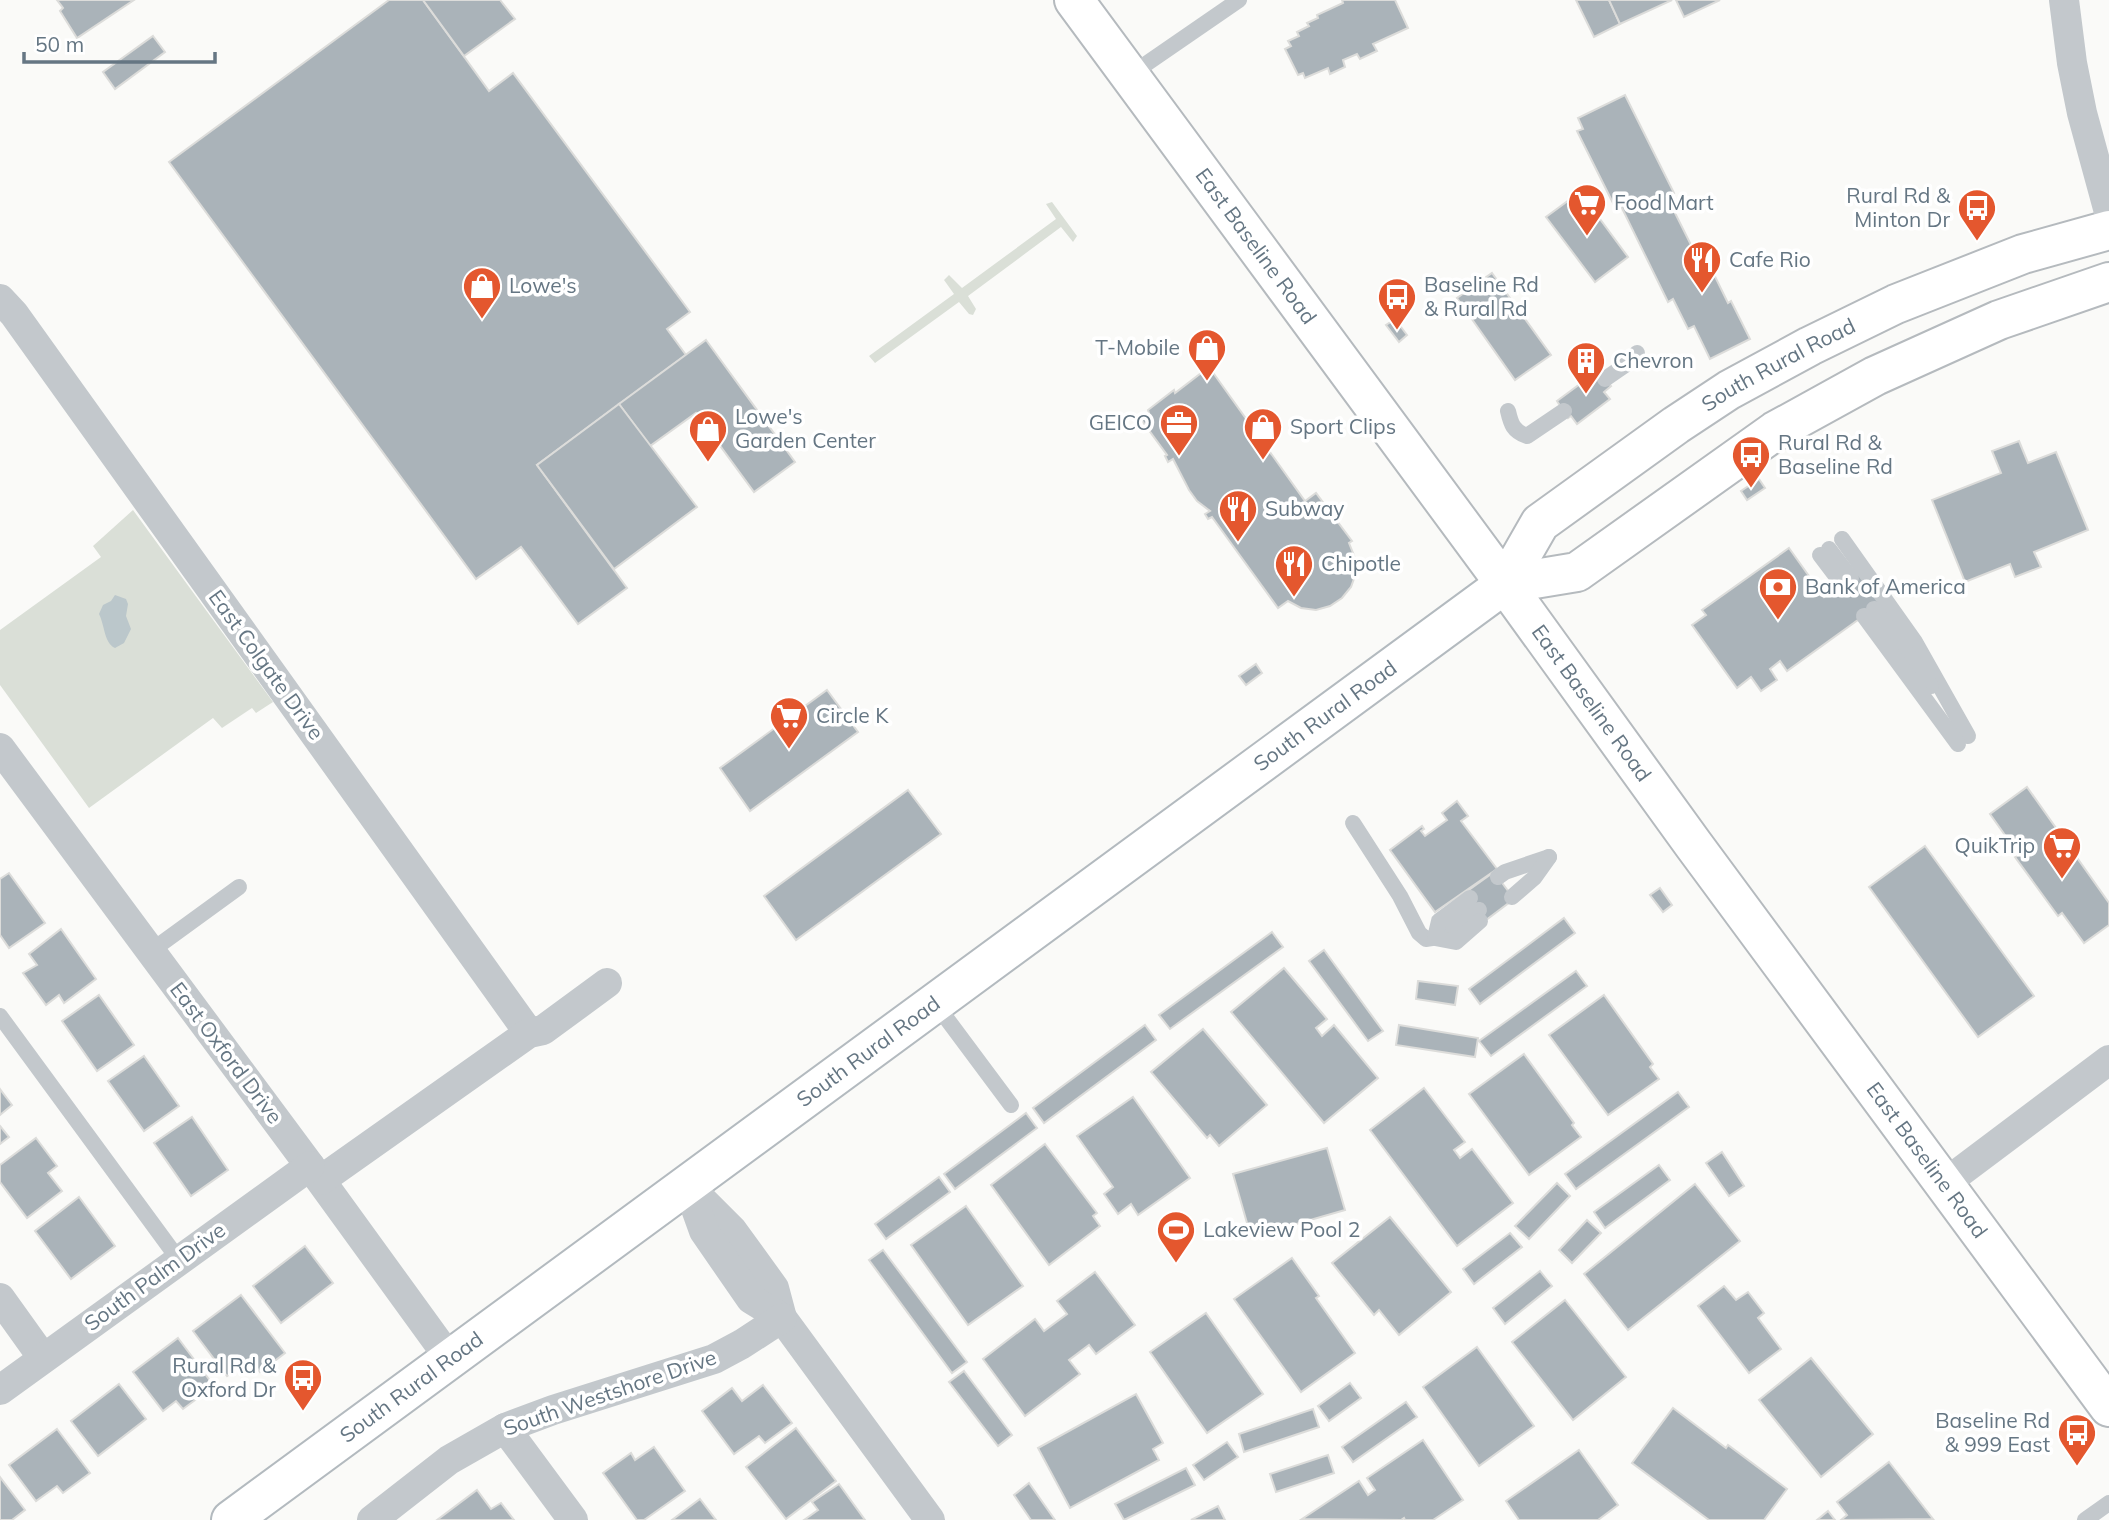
<svg xmlns="http://www.w3.org/2000/svg" width="2109" height="1520" viewBox="0 0 2109 1520" font-family="Mulish,sans-serif">
<rect width="100%" height="100%" fill="#fafaf8"/>
<!-- green -->
<g fill="#dadfd7">
<path d="M1052 202 1077 236 1073 242 1061 227 968 296 976 309 973 315 969 314 959 302 875 363 869 356 954 294 944 280 949 275 962 288 1056 219 1046 204Z"/>
<path d="M133 510 273 702 256 713 252 708 222 728 213 718 89 808 0 685V630L101 557 93 546Z"/>
</g>
<!-- water -->
<path fill="#bbc7cb" d="M115 595 126 599 128 604 126 616 131 629 124 643 115 648C104 643 105 626 99 614L103 605 111 601Z"/>
<!-- building -->
<g fill="#aab3b9" stroke="#dcdcda" stroke-width="2">
<path d="M57 0H134L77 38 60 11 63 8Z"/>
<path d="M389 0H423L489 91 513 73 690 312 667 329 686 355 537 465 627 588 578 624 521 547 476 579 169 162Z"/>
<path d="M423 0H500L515 19 464 56Z"/>
<path d="M1342 0H1395L1408 28 1373 44 1377 51 1360 59 1357 54 1343 60 1345 67 1330 74 1328 68 1305 78 1303 73 1298 75 1285 49 1291 46 1288 41 1299 36 1297 32 1309 26 1307 23 1318 18 1317 15 1343 3Z"/>
<path d="M1576 0H1609L1620 24 1594 37Z"/>
<path d="M1609 0H1672L1620 24Z"/>
<path d="M1676 0H1720L1684 17Z"/>
<path d="M153 36 165 52 115 89 103 72Z"/>
<path d="M1625 95 1674 193 1667 197 1695 253 1702 250 1728 303 1731 301 1750 339 1710 359 1694 326 1688 329 1673 299 1668 302 1619 202 1614 205 1577 131 1583 129 1578 118Z"/>
<path d="M1580 192 1628 257 1595 282 1546 217Z"/>
<path d="M1492 273 1551 355 1515 380 1457 298Z"/>
<path d="M1395 319 1407 335 1399 342 1386 325Z"/>
<path d="M706 340 795 462 754 492 696 413 650 446 619 404Z"/>
<path d="M1209 367 1305 501 1316 493 1352 541 1349 543 1355 558 1356 573 1351 587 1342 598 1330 606 1316 610 1301 608 1288 601 1278 608 1212 517 1208 519 1205 514 1210 511 1197 501 1189 490 1173 459 1168 462 1165 456 1167 455 1140 418 1149 413 1148 410 1174 390 1175 393Z"/>
<path d="M1599 370 1611 386 1604 392 1610 399 1577 424 1571 416 1568 418 1557 401Z"/>
<path d="M619 404 697 507 614 569 537 465Z"/>
<path d="M2019 441 2028 463 2056 452 2088 530 2034 552 2041 567 2015 577 2010 564 1965 582 1932 500 2001 473 1992 451Z"/>
<path d="M1759 479 1765 488 1747 500 1741 491Z"/>
<path d="M1789 548 1824 597 1858 573 1880 604 1787 671 1780 661 1770 669 1777 680 1761 691 1751 677 1737 688 1692 625 1706 615 1702 610Z"/>
<path d="M1256 664 1262 673 1246 685 1239 676Z"/>
<path d="M827 690 858 732 750 811 720 768Z"/>
<path d="M2027 787 2109 903V925L2084 943 2062 913 2058 916 2015 857 2019 855 1990 814Z"/>
<path d="M908 790 941 834 796 940 764 896Z"/>
<path d="M1457 801 1468 816 1461 821 1497 869 1435 912 1390 850 1422 826 1424 829 1421 831 1425 836 1447 820 1442 813Z"/>
<path d="M1925 846 2034 996 1978 1037 1869 887Z"/>
<path d="M1494 872 1514 899 1486 920 1466 892Z"/>
<path d="M9 873 45 923 9 948 0 935V879Z"/>
<path d="M1660 888 1672 905 1663 912 1650 895Z"/>
<path d="M1564 918 1575 933 1480 1004 1469 989Z"/>
<path d="M61 929 96 979 64 1003 59 995 46 1005 23 973 37 965 29 954Z"/>
<path d="M1272 932 1283 947 1170 1029 1159 1015Z"/>
<path d="M1324 950 1383 1031 1368 1041 1309 961Z"/>
<path d="M1284 968 1327 1019 1316 1028 1322 1036 1334 1025 1378 1078 1324 1123 1231 1012Z"/>
<path d="M1576 971 1587 986 1491 1056 1479 1041Z"/>
<path d="M1418 981 1458 986 1455 1005 1416 999Z"/>
<path d="M99 995 134 1045 97 1071 62 1021Z"/>
<path d="M1604 995 1653 1064 1650 1067 1659 1079 1608 1115 1549 1035Z"/>
<path d="M1145 1025 1156 1040 1044 1123 1033 1108Z"/>
<path d="M1399 1025 1478 1038 1475 1057 1396 1045Z"/>
<path d="M1203 1029 1267 1105 1219 1146 1210 1135 1207 1138 1151 1072Z"/>
<path d="M1524 1054 1574 1123 1572 1125 1581 1137 1529 1175 1469 1094Z"/>
<path d="M144 1056 179 1106 144 1131 108 1081Z"/>
<path d="M1424 1088 1465 1142 1454 1150 1460 1158 1472 1149 1513 1203 1457 1246 1370 1130Z"/>
<path d="M0 1089 12 1105 0 1115Z"/>
<path d="M1678 1092 1689 1107 1576 1189 1565 1174Z"/>
<path d="M1133 1097 1190 1178 1138 1215 1131 1204 1118 1214 1104 1194 1113 1187 1077 1136Z"/>
<path d="M1026 1113 1037 1128 955 1189 944 1174Z"/>
<path d="M192 1117 228 1170 191 1196 154 1143Z"/>
<path d="M0 1126 9 1137 0 1144Z"/>
<path d="M36 1138 57 1166 48 1173 62 1191 27 1218 0 1182V1165Z"/>
<path d="M1045 1144 1097 1213 1093 1216 1100 1226 1049 1265 991 1185Z"/>
<path d="M1327 1148 1345 1210 1251 1237 1233 1174Z"/>
<path d="M1722 1152 1744 1186 1729 1196 1706 1163Z"/>
<path d="M1659 1165 1670 1180 1605 1228 1594 1212Z"/>
<path d="M939 1177 950 1192 886 1239 875 1224Z"/>
<path d="M1557 1183 1570 1196 1529 1239 1515 1226Z"/>
<path d="M1695 1184 1740 1241 1628 1330 1584 1274Z"/>
<path d="M79 1197 115 1246 71 1279 35 1231Z"/>
<path d="M966 1206 1023 1286 968 1325 911 1245Z"/>
<path d="M1390 1217 1451 1292 1399 1335 1379 1310 1374 1315 1332 1263Z"/>
<path d="M1587 1220 1601 1233 1572 1263 1559 1250Z"/>
<path d="M1510 1233 1522 1247 1474 1284 1463 1269Z"/>
<path d="M305 1246 333 1283 281 1323 253 1286Z"/>
<path d="M883 1250 967 1362 952 1373 869 1260Z"/>
<path d="M1292 1258 1319 1296 1316 1298 1355 1353 1301 1392 1234 1299Z"/>
<path d="M1540 1271 1552 1286 1505 1324 1493 1308Z"/>
<path d="M1095 1272 1135 1325 1096 1354 1089 1345 1069 1360 1080 1374 1025 1416 983 1359 1035 1319 1044 1331 1067 1314 1057 1301Z"/>
<path d="M1724 1286 1736 1300 1748 1292 1764 1313 1758 1318 1781 1349 1749 1373 1698 1306Z"/>
<path d="M241 1295 285 1353 260 1372 250 1359 227 1376 193 1331Z"/>
<path d="M1565 1300 1626 1377 1573 1420 1512 1342Z"/>
<path d="M1206 1313 1263 1394 1207 1433 1150 1352Z"/>
<path d="M178 1338 214 1386 183 1409 176 1401 163 1411 133 1372Z"/>
<path d="M1477 1347 1534 1426 1479 1466 1423 1387Z"/>
<path d="M1811 1358 1873 1434 1821 1477 1759 1400Z"/>
<path d="M964 1371 1012 1435 998 1446 949 1382Z"/>
<path d="M1350 1383 1361 1398 1329 1421 1318 1406Z"/>
<path d="M119 1384 146 1419 98 1456 71 1421Z"/>
<path d="M763 1385 792 1423 765 1443 759 1436 734 1454 702 1411 732 1388 742 1401Z"/>
<path d="M1136 1394 1163 1443 1153 1449 1159 1460 1070 1508 1038 1448Z"/>
<path d="M1406 1402 1417 1417 1353 1462 1342 1447Z"/>
<path d="M1673 1408 1726 1448 1728 1445 1787 1489 1764 1520H1709L1632 1463Z"/>
<path d="M1313 1409 1319 1427 1244 1452 1239 1434Z"/>
<path d="M796 1428 836 1481 786 1519 746 1467Z"/>
<path d="M57 1429 90 1473 63 1493 57 1486 36 1501 9 1465Z"/>
<path d="M1423 1440 1463 1500 1433 1520H1405L1404 1518 1401 1520 1302 1519 1359 1481 1368 1495 1375 1490 1367 1478Z"/>
<path d="M1227 1442 1238 1457 1204 1480 1193 1465Z"/>
<path d="M654 1447 685 1491 644 1520H637L603 1473 631 1453 635 1460Z"/>
<path d="M1579 1450 1618 1505 1598 1520H1519L1506 1501Z"/>
<path d="M1328 1455 1334 1473 1276 1492 1270 1474Z"/>
<path d="M1889 1462 1933 1519 1841 1520 1847 1515 1837 1502Z"/>
<path d="M1186 1468 1195 1485 1124 1520 1115 1504Z"/>
<path d="M0 1477 25 1510 12 1520H0Z"/>
<path d="M1029 1483 1055 1520H1031L1014 1495Z"/>
<path d="M839 1484 865 1520H804L818 1510 812 1502Z"/>
<path d="M477 1490 491 1509 501 1503 514 1520H437Z"/>
<path d="M700 1499 716 1520H672Z"/>
<path d="M1218 1506 1225 1520H1191Z"/>
<path d="M1828 1511 1835 1520H1817Z"/>
</g>
<g fill="none" stroke-linecap="round" stroke-linejoin="round">
<!-- secondary casing -->
<g stroke="#b3babf" stroke-width="42">
<g id="secondary">
<path id="s1" d="M231 1520 1505 584"/>
</g>
</g>
<!-- primary casing -->
<g stroke="#b5babe" stroke-width="42">
<g id="primary">
<path id="s2" d="M1074 0 1505 584 1693 844 2109 1407"/>
<path id="s3" d="M1505 584 1540 523 1676 425 1729 390 1810 346 1896 304 2023 254 2109 230"/>
<path d="M1505 584 1577 572 1775 431 1875 376 1999 320 2109 282"/>
</g>
</g>
<!-- service -->
<g stroke="#c3c8cc" stroke-width="16">
<path d="M1130 75 1239 0"/>
<path d="M1605 379 1634 359 1637 353"/>
<path d="M1508 411C1511 424 1513 431 1527 436L1564 411"/>
<path d="M1842 539 1915 642 1968 736"/>
<path d="M1829 549 1851 578"/>
<path d="M1820 555 1842 584"/>
<path d="M1874 609 1931 686"/>
<path d="M1864 616 1958 744"/>
<path d="M1353 823 1400 896 1419 933 1426 939C1447 937 1462 922 1479 910"/>
<path d="M1498 877 1505 872 1549 857"/>
<path d="M1512 897 1534 878 1549 857"/>
<path d="M1470 898 1439 921 1435 938 1456 942 1480 921"/>
<path d="M151 951 239 887"/>
<path d="M935 1003 1011 1105"/>
<path d="M0 1016 179 1260"/>
<path d="M2085 1520 2109 1503"/>
</g>
<!-- minor -->
<g stroke="#c3c8cc" stroke-width="30">
<path d="M2064 0 2072 63 2082 113 2109 212"/>
<path d="M0 299 14 314 529 1033"/>
<path d="M0 748 310 1166 450 1359"/>
<path d="M321 1180 529 1033 543 1030 607 983"/>
<path d="M1944 1184 2109 1060"/>
<path d="M687 1185 732 1230 774 1288 782 1318 930 1520"/>
<path d="M690 1192 704 1231 751 1299 782 1318"/>
<path d="M0 1298 43 1358"/>
<path d="M0 1390 310 1166"/>
<path d="M505 1428 573 1520"/>
<path d="M372 1520 449 1460 505 1428 553 1410 714 1359 742 1344 782 1318"/>
</g>
<!-- secondary -->
<use href="#secondary" stroke="#fff" stroke-width="38"/>
<!-- primary -->
<use href="#primary" stroke="#fff" stroke-width="38"/>
</g>
<!-- icons -->
<defs>
<g id="supermarket-pin" transform="scale(2.0125)"><path d="M0 17L-7.5 6A9.5 9.5 0 1 1 7.5 6Z" fill="#e4572e" stroke="#fff"/><path d="M-6-5.5h2.5l.6 2H6L4.5 2H-2.5L-4.4-4H-6ZM-1.5 3.2a1.3 1.3 0 1 0 .1 0ZM3 3.2a1.3 1.3 0 1 0 .1 0Z" fill="#fff"/></g>
<g id="bus-pin" transform="scale(2.0125)"><path d="M0 17L-7.5 6A9.5 9.5 0 1 1 7.5 6Z" fill="#e4572e" stroke="#fff"/><path d="M-5-6H5V4H4V6H2V4H-2V6H-4V4H-5ZM-3.5-4V0h7V-4ZM-3.5 1.2v1.5H-2V1.2ZM2 1.2v1.5H3.5V1.2Z" fill="#fff"/></g>
<g id="restaurant-pin" transform="scale(2.0125)"><path d="M0 17L-7.5 6A9.5 9.5 0 1 1 7.5 6Z" fill="#e4572e" stroke="#fff"/><path d="M-5-6h1v4h1v-4h1v4h1v-4h1v5L-1.5 .5V6h-2V.5L-5-1ZM5-6V6H3V1.5H1.5Q1.5-4 5-6Z" fill="#fff"/></g>
<g id="shop-pin" transform="scale(2.0125)"><path d="M0 17L-7.5 6A9.5 9.5 0 1 1 7.5 6Z" fill="#e4572e" stroke="#fff"/><path d="M-5-2.5h2.3a2.7 3.5 0 0 1 5.4 0H5L5.5 6h-11ZM-1.5-2.5h3a1.5 2.3 0 0 0-3 0Z" fill="#fff"/></g>
<g id="building-pin" transform="scale(2.0125)"><path d="M0 17L-7.5 6A9.5 9.5 0 1 1 7.5 6Z" fill="#e4572e" stroke="#fff"/><path d="M-4-6H4V6H1V3H-1V6H-4ZM-2.5-4.3h1.7v1.8h-1.7ZM.8-4.3h1.7v1.8H.8ZM-2.5-1h1.7V.8h-1.7ZM.8-1h1.7V.8H.8Z" fill="#fff"/></g>
<g id="office-pin" transform="scale(2.0125)"><path d="M0 17L-7.5 6A9.5 9.5 0 1 1 7.5 6Z" fill="#e4572e" stroke="#fff"/><path d="M-6-3h4V-5.5h4V-3h4V5H-6ZM-1-4.5V-3h2v-1.5ZM-6 0V1H6V0Z" fill="#fff"/></g>
<g id="bank-pin" transform="scale(2.0125)"><path d="M0 17L-7.5 6A9.5 9.5 0 1 1 7.5 6Z" fill="#e4572e" stroke="#fff"/><path d="M-6-4H6V4H-6ZM0-2.3a2.3 2.3 0 1 0 0 4.6a2.3 2.3 0 1 0 0-4.6Z" fill="#fff"/></g>
<g id="stadium-pin" transform="scale(2.0125)"><path d="M0 17L-7.5 6A9.5 9.5 0 1 1 7.5 6Z" fill="#e4572e" stroke="#fff"/><path d="M0-5a6.5 5 0 1 0 0 10a6.5 5 0 1 0 0-10ZM-3.5-1.8h7v3.6h-7Z" fill="#fff"/></g>
</defs>
<g fill-rule="evenodd">
<use href="#supermarket-pin" x="1587" y="203"/>
<use href="#bus-pin" x="1977" y="208"/>
<use href="#restaurant-pin" x="1702" y="260"/>
<use href="#shop-pin" x="482" y="286"/>
<use href="#bus-pin" x="1397" y="297"/>
<use href="#shop-pin" x="1207" y="348"/>
<use href="#building-pin" x="1586" y="361"/>
<use href="#office-pin" x="1179" y="423"/>
<use href="#shop-pin" x="1263" y="427"/>
<use href="#shop-pin" x="708" y="429"/>
<use href="#bus-pin" x="1751" y="455"/>
<use href="#restaurant-pin" x="1238" y="509"/>
<use href="#restaurant-pin" x="1294" y="564"/>
<use href="#bank-pin" x="1778" y="587"/>
<use href="#supermarket-pin" x="789" y="716"/>
<use href="#supermarket-pin" x="2062" y="846"/>
<use href="#stadium-pin" x="1176" y="1230"/>
<use href="#bus-pin" x="303" y="1378"/>
<use href="#bus-pin" x="2077" y="1433"/>
</g>
<g text-anchor="middle" stroke-width="7" stroke-linejoin="round" paint-order="stroke">
<!-- poi labels -->
<g font-size="21" fill="#657683" stroke="#fff" text-anchor="start">
<text x="1950" y="203" text-anchor="end">Rural Rd &amp;<tspan x="1950" dy="24">Minton Dr</tspan></text>
<text x="1614" y="210">Food Mart</text>
<text x="1729" y="267">Cafe Rio</text>
<text x="1424" y="292">Baseline Rd<tspan x="1424" dy="24">&amp; Rural Rd</tspan></text>
<text x="509" y="293">Lowe's</text>
<text x="1180" y="355" text-anchor="end">T-Mobile</text>
<text x="1613" y="368">Chevron</text>
<text x="735" y="424">Lowe's<tspan x="735" dy="24">Garden Center</tspan></text>
<text x="1152" y="430" text-anchor="end">GEICO</text>
<text x="1290" y="434">Sport Clips</text>
<text x="1778" y="450">Rural Rd &amp;<tspan x="1778" dy="24">Baseline Rd</tspan></text>
<text x="1265" y="516">Subway</text>
<text x="1321" y="571">Chipotle</text>
<text x="1805" y="594">Bank of America</text>
<text x="816" y="723">Circle K</text>
<text x="2035" y="853" text-anchor="end">QuikTrip</text>
<text x="1203" y="1237">Lakeview Pool 2</text>
<text x="276" y="1373" text-anchor="end">Rural Rd &amp;<tspan x="276" dy="24">Oxford Dr</tspan></text>
<text x="2050" y="1428" text-anchor="end">Baseline Rd<tspan x="2050" dy="24">&amp; 999 East</tspan></text>
</g>
<!-- street labels -->
<g font-size="21" fill="#657683" stroke="#fff">
<text dy="7" stroke="none"><textPath href="#s2" startOffset="306">East Baseline Road</textPath></text>
<text dy="7" stroke="none"><textPath href="#s3" startOffset="357">South Rural Road</textPath></text>
<text transform="translate(266 665) rotate(54)" y="7">East Colgate Drive</text>
<text dy="7" stroke="none"><textPath href="#s2" startOffset="873">East Baseline Road</textPath></text>
<text dy="7" stroke="none"><textPath href="#s1" startOffset="1358">South Rural Road</textPath></text>
<text dy="7" stroke="none"><textPath href="#s1" startOffset="791">South Rural Road</textPath></text>
<text transform="translate(226 1053) rotate(53)" y="7">East Oxford Drive</text>
<text dy="7" stroke="none"><textPath href="#s2" startOffset="1440">East Baseline Road</textPath></text>
<text transform="translate(155 1277) rotate(-36)" y="7">South Palm Drive</text>
<text dy="7" stroke="none"><textPath href="#s1" startOffset="224">South Rural Road</textPath></text>
<text transform="translate(610 1393) rotate(-19)" y="7">South Westshore Drive</text>
</g>
</g>
<!-- scale -->
<path d="M24 52v10h191v-10" fill="none" stroke="#657683" stroke-width="3.5"/>
<text x="35" y="52" font-size="21" fill="#657683" stroke="#ffffff" stroke-width="5" paint-order="stroke">50 m</text>
</svg>
